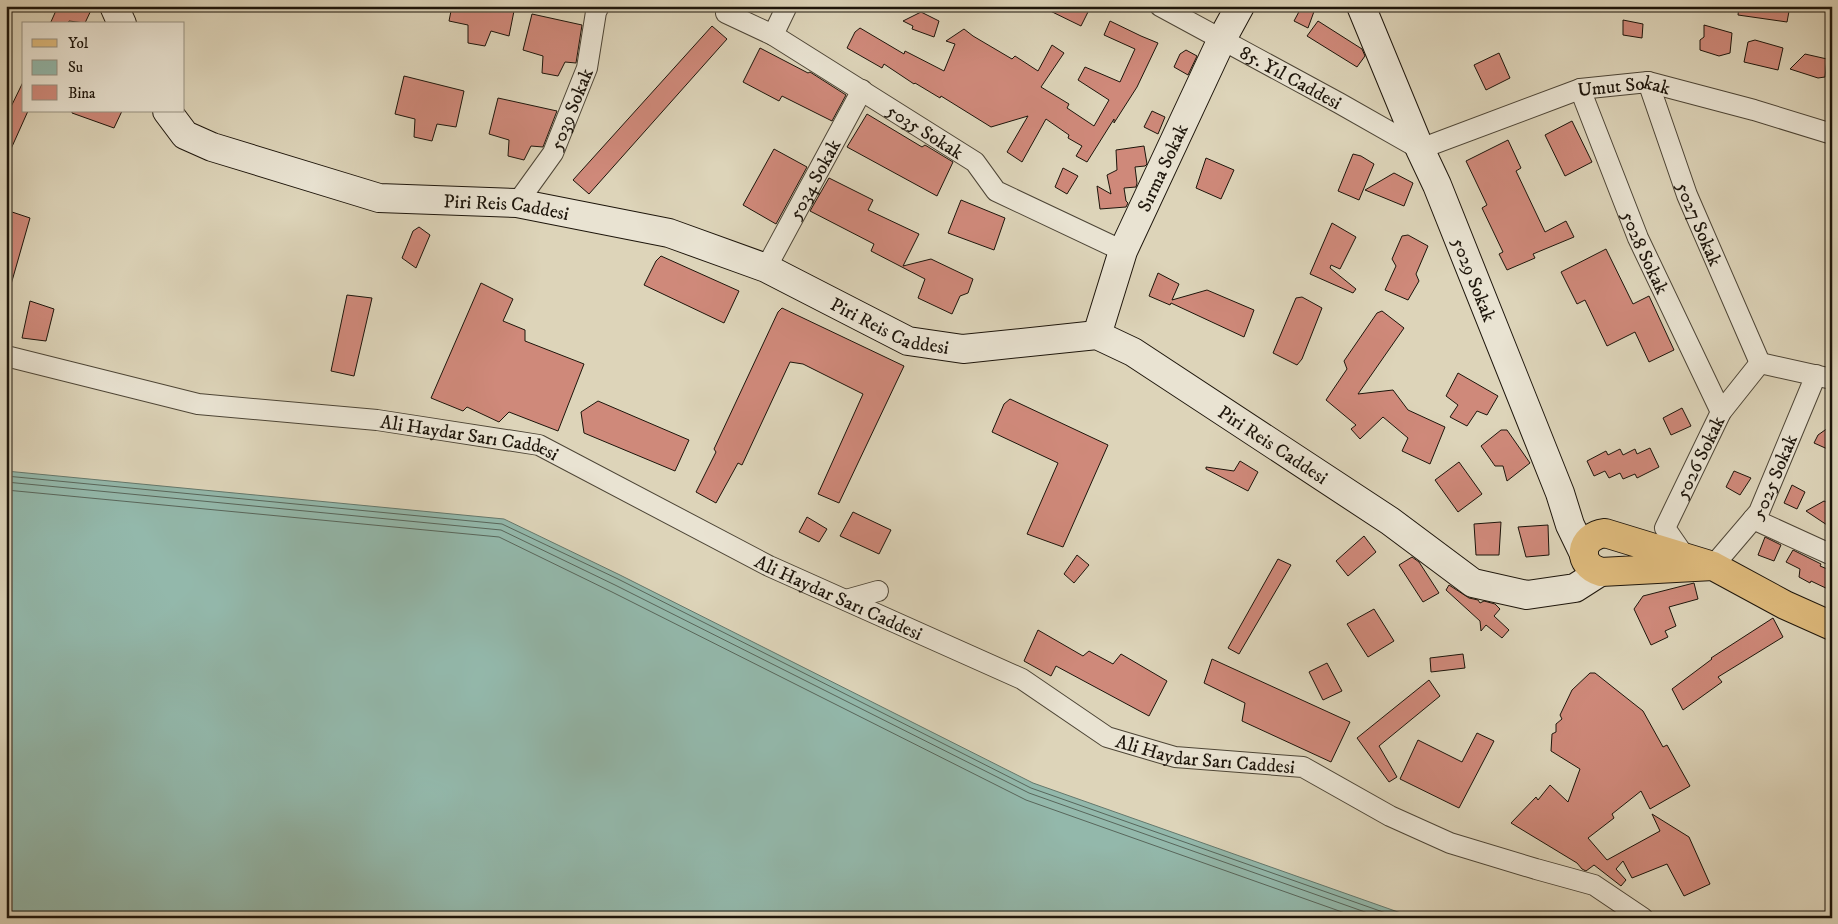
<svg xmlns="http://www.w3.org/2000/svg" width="1838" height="924" viewBox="0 0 1838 924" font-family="'IM FELL DW Pica',serif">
<rect width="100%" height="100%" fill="#ddd4b9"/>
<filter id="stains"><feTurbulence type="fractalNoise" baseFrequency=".004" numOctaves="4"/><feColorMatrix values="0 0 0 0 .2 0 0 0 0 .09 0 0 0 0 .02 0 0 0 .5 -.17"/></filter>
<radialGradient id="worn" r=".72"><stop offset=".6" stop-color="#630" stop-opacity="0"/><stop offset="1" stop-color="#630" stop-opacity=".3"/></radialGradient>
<!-- water -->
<path fill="#93b8ab" stroke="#64776b" d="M6 471 504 519 620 575 1033 783 1415 918H6Z"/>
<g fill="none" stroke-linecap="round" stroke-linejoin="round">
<!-- shore -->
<g stroke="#58665b" stroke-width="1">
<path d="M6 476 502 524 618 579 1031 788 1400 918"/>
<path d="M6 482 501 530 615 585 1029 793 1382 918"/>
<path d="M6 490 499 537 612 592 1026 800 1359 918"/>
</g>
</g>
<!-- building -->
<g fill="#cf897a" stroke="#1d150b">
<path d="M58 6H93L85 23 69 21 68 24H50Z"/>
<path d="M452 6H515L509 36 491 31 485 46 468 43V25L449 21Z"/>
<path d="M1040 6H1091L1081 26Z"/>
<path d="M1302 6H1316L1308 28 1294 21Z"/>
<path d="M1739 6H1790L1787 22 1738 15Z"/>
<path d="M921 12 939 21 934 37 912 29 913 26 903 21Z"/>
<path d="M532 14 582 25 576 63 565 62 558 76 542 73 543 56 523 50Z"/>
<path d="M1623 20 1643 24 1642 38 1623 35Z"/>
<path d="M1110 21 1141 36 1158 43 1137 87 1114 123V119L1087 162 1076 156 1082 146 1068 138 1069 135 1046 119 1022 162 1007 152 1028 116 991 127 941 96 940 98 915 83 914 84 884 64 882 68 847 48 855 32 860 28 904 54 905 51 944 71 955 44 946 41 964 29 973 36 1012 59 1015 56 1038 71 1052 45 1064 53 1041 87 1069 104 1067 108 1094 126 1109 100 1078 80 1085 67 1120 82 1135 49 1104 35Z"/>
<path d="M1318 21 1362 49 1365 56 1357 67 1307 36Z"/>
<path d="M1704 25 1732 33 1730 53 1719 56 1700 50V40L1704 37Z"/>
<path d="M712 26 727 39 589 194 573 180Z"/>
<path d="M1755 40 1783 48 1778 70 1744 62 1748 42Z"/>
<path d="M760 48 808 73 810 72 846 95 832 121 782 96 779 101 743 82Z"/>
<path d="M1186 50 1197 56 1188 75 1174 67 1180 54Z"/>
<path d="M1499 53 1510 78 1486 90 1474 65Z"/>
<path d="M1805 54 1827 59 1825 77 1818 78 1790 69Z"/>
<path d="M404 76 464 91 456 127 437 124 432 141 414 137 415 119 395 114Z"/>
<path d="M24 80V111H28L6 160V117Z"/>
<path d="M498 98 557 111 543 147 531 146 524 160 508 156 509 140 489 134Z"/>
<path d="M72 111H122L114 128 72 113Z"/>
<path d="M1152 111 1165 117 1158 134 1144 127Z"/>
<path d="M867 114 922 147 925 145 953 162 937 196 847 147Z"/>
<path d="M1572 121 1592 162 1565 176 1545 135Z"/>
<path d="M1508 140 1521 168 1516 171 1545 232 1566 221 1574 237 1533 254 1535 258 1507 270 1499 254 1503 252 1482 208 1487 205 1466 161Z"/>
<path d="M1144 146 1147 164 1145 166 1135 167 1137 183 1136 187 1124 188 1126 201 1128 203 1126 207 1100 209 1097 186 1111 194 1107 175 1117 170 1116 150Z"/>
<path d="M774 149 807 167 776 224 743 205Z"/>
<path d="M1353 154 1361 156 1374 164 1359 200 1338 191Z"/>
<path d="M1206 158 1234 170 1221 199 1196 188Z"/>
<path d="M1063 168 1078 176 1067 194 1055 187Z"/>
<path d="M1394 173 1413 183 1404 206 1365 190Z"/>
<path d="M829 178 873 200 868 210 919 234 903 266 931 259 973 279 968 293 960 296 952 314 918 298 925 279 871 251 874 244 810 211Z"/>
<path d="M961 200 1005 218 994 250 948 233Z"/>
<path d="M6 210 30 218 10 288 6 287Z"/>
<path d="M1332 223 1356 237 1340 269 1331 265 1330 268 1356 289 1353 293 1310 274Z"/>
<path d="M419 227 430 235 416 268 402 258 413 231Z"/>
<path d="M1408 235 1428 246 1416 274 1419 281 1408 300 1385 290 1396 266 1392 259 1402 236Z"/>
<path d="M1606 249 1633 304 1649 296 1674 350 1649 362 1635 332 1607 346 1585 300 1577 304 1561 272Z"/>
<path d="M661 256 739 291 724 323 644 285 656 261Z"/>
<path d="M1158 273 1179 284 1172 300 1207 290 1254 310 1244 337 1171 303 1170 305 1149 296Z"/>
<path d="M481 283 513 299 503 321 525 330V341L584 364 558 431 509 412 499 422 467 407 463 411 431 398Z"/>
<path d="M347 295 372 298 354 376 331 371Z"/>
<path d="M1302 297 1322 308 1302 359 1297 365 1273 353 1296 298Z"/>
<path d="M30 301 54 309 46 341 22 338Z"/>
<path d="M782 308 904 366 839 503 818 494 863 394 803 364 790 362 742 465 738 463 716 503 696 492 716 452 714 449 778 312Z"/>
<path d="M1382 311 1404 328 1358 394 1393 390 1408 410 1445 427 1430 464 1402 451 1408 438 1383 417 1360 439 1351 429 1356 425 1326 400 1347 369 1344 361 1377 313Z"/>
<path d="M1458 373 1498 396 1487 415 1477 411 1467 426 1450 417 1458 405 1446 396Z"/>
<path d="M1010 399 1108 445 1063 547 1027 534 1058 463 992 432 1004 404Z"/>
<path d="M598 401 689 440 675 471 584 433 581 412Z"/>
<path d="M1682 408 1691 426 1671 435 1663 418Z"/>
<path d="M1832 425V451L1814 443 1818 435Z"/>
<path d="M1501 430H1507L1530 463 1507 481 1503 466H1495L1481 446Z"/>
<path d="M1650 448 1659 467 1637 478 1635 474 1623 479 1620 473 1609 478 1605 471 1594 476 1587 461 1606 451 1608 455 1620 449 1623 455 1635 449 1637 454Z"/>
<path d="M1240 461 1258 472 1248 491 1206 469V467L1234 471Z"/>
<path d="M1459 462 1482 494 1458 512 1435 480Z"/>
<path d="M1734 471 1751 478 1740 495 1726 487Z"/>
<path d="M1792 485 1805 492 1797 509 1784 503Z"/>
<path d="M1824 501 1832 505V514L1827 525 1806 511Z"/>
<path d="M853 512 891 530 879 554 840 536Z"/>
<path d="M807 517 827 529 819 542 799 532Z"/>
<path d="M1501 522 1499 555H1476L1474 524Z"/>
<path d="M1548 525 1549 555 1526 557 1518 527Z"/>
<path d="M1364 536 1376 552 1348 576 1336 561Z"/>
<path d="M1765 537 1781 545 1774 561 1758 555Z"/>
<path d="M1793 550 1821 564 1820 566 1832 571V591L1811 581 1810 583 1799 577 1800 569 1786 562Z"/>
<path d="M1077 555 1089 565 1074 583 1064 574Z"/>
<path d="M1412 557 1419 562 1439 593 1423 602 1399 565Z"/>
<path d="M1278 559 1291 565 1239 654 1228 648Z"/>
<path d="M1694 583 1698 599 1669 607 1676 626 1665 631 1668 637 1651 645 1634 609 1643 596Z"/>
<path d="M1449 585 1469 598 1478 600 1480 603 1484 601 1495 604 1500 609 1494 616 1509 630 1502 638 1486 625 1481 631 1480 621 1446 590Z"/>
<path d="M1374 609 1394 641 1368 657 1347 624Z"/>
<path d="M1773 618 1783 637 1718 677 1722 682 1683 710 1672 689 1712 659 1711 658Z"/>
<path d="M1038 630 1083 656 1089 651 1113 664 1121 654 1167 681 1149 716 1056 666 1051 676 1024 661Z"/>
<path d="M1463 654 1465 668 1431 672 1430 658Z"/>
<path d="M1212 659 1350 722 1331 762 1242 721 1245 703 1204 683Z"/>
<path d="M1327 663 1342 691 1323 700 1309 672Z"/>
<path d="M1590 673H1595L1643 711 1663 747 1667 745 1690 786 1650 809 1641 791 1612 814 1614 818 1588 838 1607 860 1660 831 1652 814 1689 837 1710 884 1684 896 1667 864 1632 878 1623 861 1616 869 1626 880 1621 886 1594 865 1586 871 1582 869 1577 863 1511 823 1536 797 1538 800 1550 785 1568 802 1580 769 1551 751 1552 734 1556 732V724L1562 719 1560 715 1572 690Z"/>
<path d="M1429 680 1440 696 1379 746 1397 777 1389 782 1357 738Z"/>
<path d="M1477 733 1494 741 1459 808 1400 779 1418 740 1462 762Z"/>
</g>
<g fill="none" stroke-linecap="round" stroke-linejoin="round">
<!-- street casing -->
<g stroke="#4d4536" stroke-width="22">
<g id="street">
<path id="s1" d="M1160 6 1339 103 1420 149 1580 89 1648 82 1754 110 1832 134"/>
<path id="s2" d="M726 13 773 35 975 162 996 191 1123 251"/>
<path d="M773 35 787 6"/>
<path id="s3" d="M1648 82 1687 195 1760 363"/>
<path id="s4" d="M1580 89 1638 238 1721 412"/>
<path id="s5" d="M517 203 553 153 587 68 596 12 599 6"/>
<path id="s6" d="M766 268 862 90"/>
<path id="s7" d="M6 356 198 404 377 420 539 445 769 566 1022 679 1107 737 1175 757 1303 767 1390 816 1450 843 1536 869 1594 885 1643 918"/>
<path d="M1760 363 1832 379"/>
<path d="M1753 519 1832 555"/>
<path id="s8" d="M1685 557 1665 528 1721 412 1760 363"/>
<path id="s9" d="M1713 566 1759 512 1816 375"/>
<path d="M846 600 878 591"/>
</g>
</g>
<!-- secondary casing -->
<g stroke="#1d150b" stroke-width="30">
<g id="secondary">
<path d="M114 6 122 24"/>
<path id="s10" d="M1361 6 1420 149 1437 185 1560 493 1570 525 1584 554"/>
<path id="s11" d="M167 111 185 135 212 147 379 198 517 203 669 233 766 268 908 341 963 349 1097 335 1133 352 1390 521 1473 583 1527 595 1575 588 1600 572"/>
<path id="s12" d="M1097 335 1123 251 1222 39 1240 6"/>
</g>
</g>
<!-- primary casing -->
<g stroke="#1d150b" stroke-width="30">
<path id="primary" d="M1713 566 1601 572C1576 565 1579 536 1605 533L1713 566 1785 605 1832 626"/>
</g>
<!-- street -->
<use href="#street" stroke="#e9e3d2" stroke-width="20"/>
<!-- secondary -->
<use href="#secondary" stroke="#e9e3d2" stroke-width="28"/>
<!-- primary -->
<use href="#primary" stroke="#deba7c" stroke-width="28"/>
</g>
<g text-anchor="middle" stroke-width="4.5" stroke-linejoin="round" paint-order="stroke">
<!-- street labels -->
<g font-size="19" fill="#1d150b" stroke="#e9e3d2">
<text dy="7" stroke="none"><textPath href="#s1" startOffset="149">85. Yıl Caddesi</textPath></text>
<text dy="7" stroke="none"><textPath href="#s1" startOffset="512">Umut Sokak</textPath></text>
<text dy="7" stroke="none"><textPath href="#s5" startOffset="109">5039 Sokak</textPath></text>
<text dy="7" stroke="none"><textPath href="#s2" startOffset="232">5035 Sokak</textPath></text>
<text dy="7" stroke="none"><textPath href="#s12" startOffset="180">Sırma Sokak</textPath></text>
<text dy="7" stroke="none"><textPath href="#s6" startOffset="101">5034 Sokak</textPath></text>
<text dy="7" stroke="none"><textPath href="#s11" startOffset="362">Piri Reis Caddesi</textPath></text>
<text dy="7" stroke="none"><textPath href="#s3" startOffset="151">5027 Sokak</textPath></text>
<text dy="7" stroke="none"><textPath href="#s4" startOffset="176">5028 Sokak</textPath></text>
<text dy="7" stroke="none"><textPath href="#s10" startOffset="296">5029 Sokak</textPath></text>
<text dy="7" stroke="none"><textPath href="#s11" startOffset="768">Piri Reis Caddesi</textPath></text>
<text dy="7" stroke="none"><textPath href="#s7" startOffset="472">Ali Haydar Sarı Caddesi</textPath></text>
<text dy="7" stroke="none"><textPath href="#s11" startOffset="1188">Piri Reis Caddesi</textPath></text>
<text dy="7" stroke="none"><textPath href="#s8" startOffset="114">5026 Sokak</textPath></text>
<text dy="7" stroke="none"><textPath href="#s9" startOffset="110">5025 Sokak</textPath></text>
<text dy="7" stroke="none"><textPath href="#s7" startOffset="878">Ali Haydar Sarı Caddesi</textPath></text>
<text dy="7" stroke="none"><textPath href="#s7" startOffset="1282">Ali Haydar Sarı Caddesi</textPath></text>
</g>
</g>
<!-- margin -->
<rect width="1838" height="924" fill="none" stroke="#ddd4b9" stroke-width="25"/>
<rect x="8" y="8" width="1823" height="909" fill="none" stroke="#1d150b" stroke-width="2.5"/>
<rect x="12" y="12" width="1813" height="899" fill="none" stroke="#1d150b"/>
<!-- legend -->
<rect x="22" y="22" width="162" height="90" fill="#e9e3d2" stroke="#979182"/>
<rect x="32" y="39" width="25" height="8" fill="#deba7c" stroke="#979182"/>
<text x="68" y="48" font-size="15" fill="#1d150b">Yol</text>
<rect x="32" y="60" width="25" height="15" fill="#93b8ab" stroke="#979182"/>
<text x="68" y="72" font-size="15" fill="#1d150b">Su</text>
<rect x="32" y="85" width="25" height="15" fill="#cf897a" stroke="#979182"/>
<text x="68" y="98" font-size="15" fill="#1d150b">Bina</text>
<rect width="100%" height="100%" filter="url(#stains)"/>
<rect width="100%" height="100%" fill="url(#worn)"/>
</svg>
